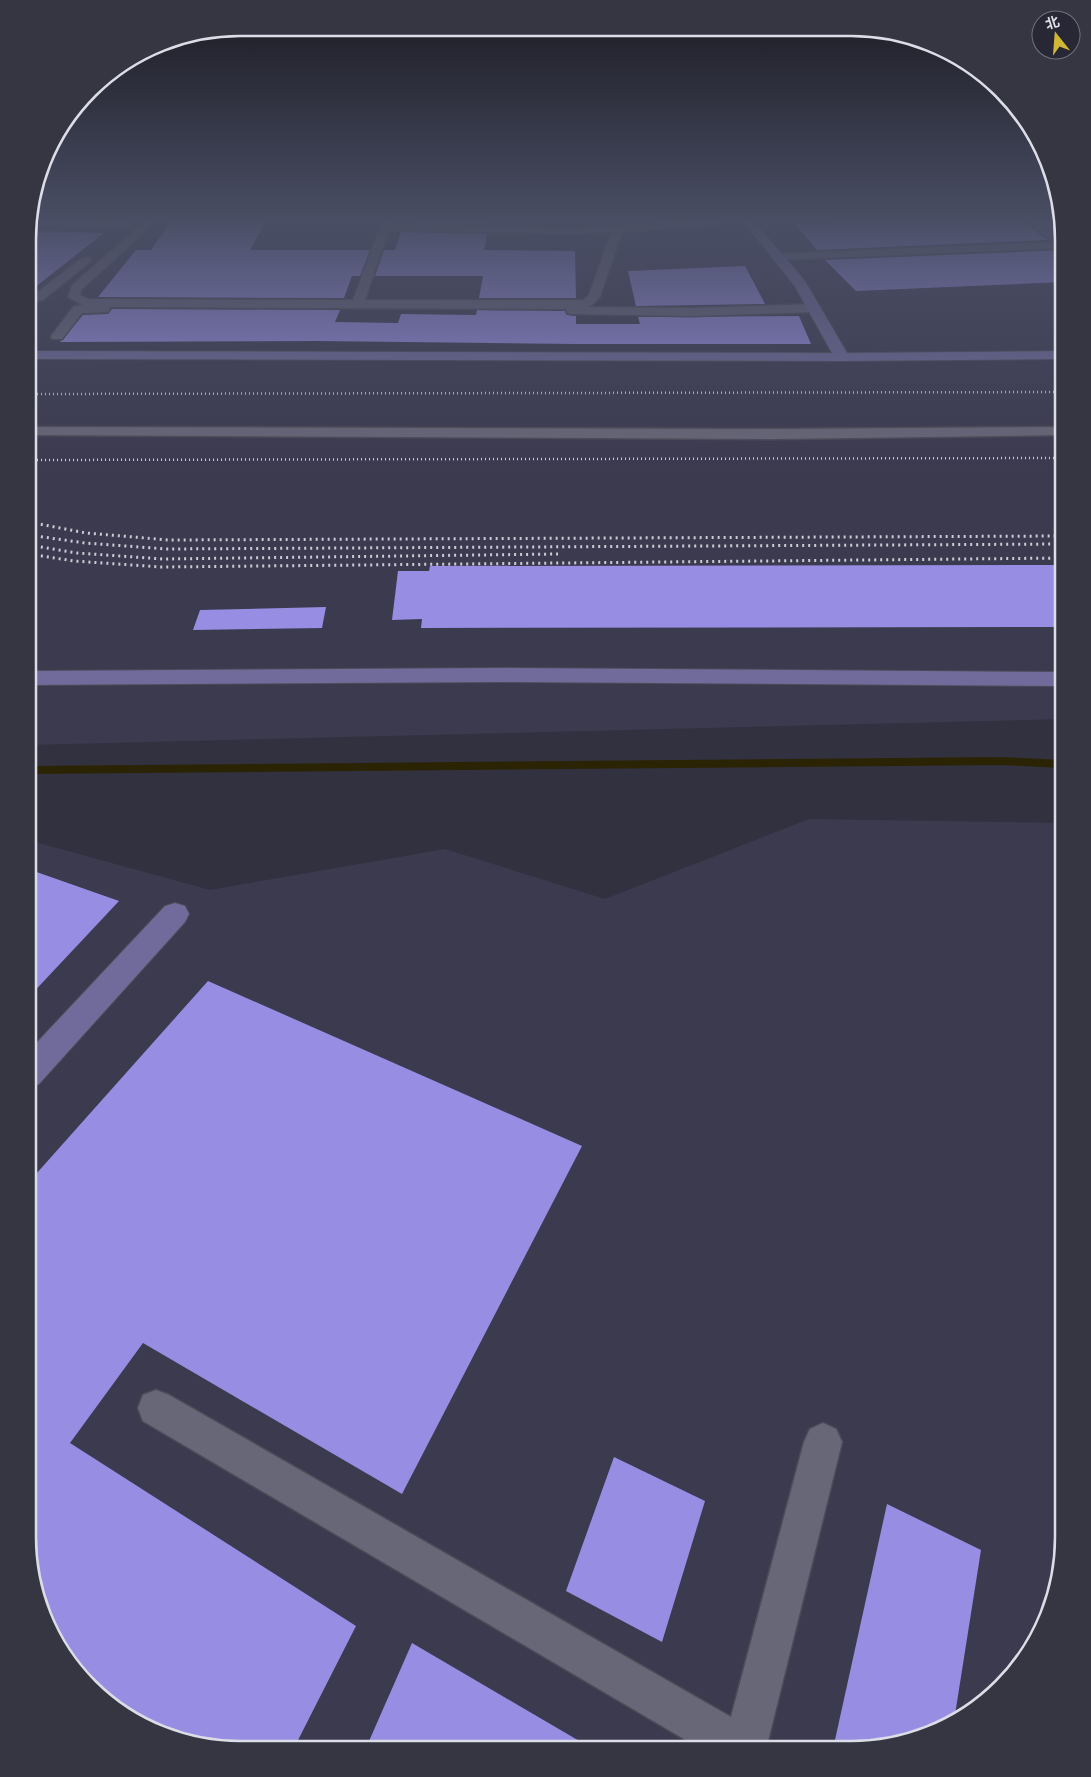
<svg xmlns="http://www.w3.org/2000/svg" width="1091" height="1777" viewBox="0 0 1091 1777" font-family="'Source Sans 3','Noto Sans SC',sans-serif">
<rect width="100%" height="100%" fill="#323140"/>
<!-- built -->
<g fill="#3c3a4f">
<path d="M29 219H1059L1063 240V719L29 745Z"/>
<path d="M809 819 1063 823V1551L1047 1618 1020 1666 981 1705 932 1733 851 1749 213 1748 158 1733 110 1705 71 1666 44 1618 28 1537V840L210 890 445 849 605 899Z"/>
</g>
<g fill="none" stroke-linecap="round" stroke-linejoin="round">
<!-- stream -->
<path stroke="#2b2404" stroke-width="8" d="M29 770 1002 761 1063 764"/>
</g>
<!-- building -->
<g fill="#978ee3">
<path d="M173 219H267L250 250H370L360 276H352L344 298 98 297 136 250H151Z"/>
<path d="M406 219H490L489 224 404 222Z"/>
<path d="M974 219H1019L1048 240 817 250 795 224Z"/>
<path d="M1035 219H1059L1063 237Z"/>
<path d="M29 231 104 233 29 292Z"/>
<path d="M401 232 487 234 484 250 575 251 576 298H479L483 276H375L384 250H395Z"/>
<path d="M1063 250V282L856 291 825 260Z"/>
<path d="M745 266 765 304 636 306 628 271Z"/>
<path d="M112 309 340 310 335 322 398 323 401 314 476 315 477 310 565 311 567 315 576 316V324H640L638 317 799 316 811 344H577L318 341 60 342 83 315 108 314Z"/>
<path d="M1063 565V627L421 628 422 619 392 620 398 571H429L430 566Z"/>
<path d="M326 607 322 628 193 630 200 610Z"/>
<path d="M28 869 119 901 28 998Z"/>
<path d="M208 981 582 1146 402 1494 143 1343 70 1443 356 1626 294 1748H212L158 1733 110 1705 71 1666 44 1618 28 1537V1183Z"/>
<path d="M614 1457 705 1501 662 1642 566 1591Z"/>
<path d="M887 1504 981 1550 954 1721 932 1733 851 1750 833 1749Z"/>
<path d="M412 1643 593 1749 366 1748Z"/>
</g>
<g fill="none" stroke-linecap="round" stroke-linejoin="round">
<!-- street casing -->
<g stroke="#4d4c58" stroke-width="3">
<g id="street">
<path d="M29 219 127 222 132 225 127 228 29 224Z"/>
<path d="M148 219H159L82 289 80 295 89 299 353 300 383 219H393L391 224 577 228 709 219H747L742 222 622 232 600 297 591 306 587 307 691 308 815 304 821 308 815 312 691 316 571 314 567 313 566 309 109 307 110 309 108 312 82 313 62 339H52L51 336 74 306 82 305 68 297 72 285ZM389 230 577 234 611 232 589 295 583 300H365Z"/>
<path d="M1021 219H1032L1063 239V248L778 260 772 257 778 254 1053 242Z"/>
<path d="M86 257 90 258 92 260 90 262 43 300 29 303V295L35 294 82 258Z"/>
<path d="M29 427 777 429 1063 427V435L777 439 29 435Z"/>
<path d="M156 1390 169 1395 731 1717 804 1442 810 1429 823 1423 836 1429 842 1442 766 1749H701L143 1421 138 1408 143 1395Z"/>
</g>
</g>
<!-- secondary casing -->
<g stroke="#4d4c58" stroke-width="2">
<g id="secondary">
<path d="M741 219H752L805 281 847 353 1063 351V359L842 361 29 359V351L832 353 794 285Z"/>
<path d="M502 668 1063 672V686L502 682 29 685V671Z"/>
<path d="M175 903 185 906 189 914 185 922 39 1084 28 1088V1052L165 906Z"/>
</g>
</g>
<!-- street -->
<use href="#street" fill="#686778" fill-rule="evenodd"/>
<!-- secondary -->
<use href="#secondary" fill="#716b9b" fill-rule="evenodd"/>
<!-- rail-far1 -->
<g stroke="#cbcbd5" stroke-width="2.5" stroke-dasharray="1 3" stroke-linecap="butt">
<path d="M29 394 1063 392"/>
<path d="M29 460 1063 458"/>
</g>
<!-- rail -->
<g stroke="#cbcbd5" stroke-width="3" stroke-dasharray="2 4" stroke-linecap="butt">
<path d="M29 522 86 533 169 540 1063 536"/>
<path d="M29 535 85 543 166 549 1063 544"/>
<path d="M29 545 77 553 163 559 558 554"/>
<path d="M29 554 74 561 161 567 1063 558"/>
</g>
</g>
<!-- sky -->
<linearGradient id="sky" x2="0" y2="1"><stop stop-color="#1c1b23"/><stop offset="0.47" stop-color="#494e64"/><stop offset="1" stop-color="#494e64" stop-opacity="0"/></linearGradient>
<rect width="1091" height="467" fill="url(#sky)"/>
<!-- crop -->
<path d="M0 0H1091V1777H0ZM240 36H851A204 204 0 0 1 1055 240V1537A204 204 0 0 1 851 1741H240A204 204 0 0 1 36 1537V240A204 204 0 0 1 240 36Z" fill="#363643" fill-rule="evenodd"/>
<path fill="none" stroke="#dddde7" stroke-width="2.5" d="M240 36H851A204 204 0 0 1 1055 240V1537A204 204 0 0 1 851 1741H240A204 204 0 0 1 36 1537V240A204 204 0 0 1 240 36Z"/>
<!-- north arrow -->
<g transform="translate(1056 35) rotate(343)"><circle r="24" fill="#282735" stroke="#70707c"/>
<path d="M0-4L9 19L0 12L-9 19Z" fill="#d1b736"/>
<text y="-8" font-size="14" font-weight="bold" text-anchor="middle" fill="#dddde7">北</text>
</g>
</svg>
